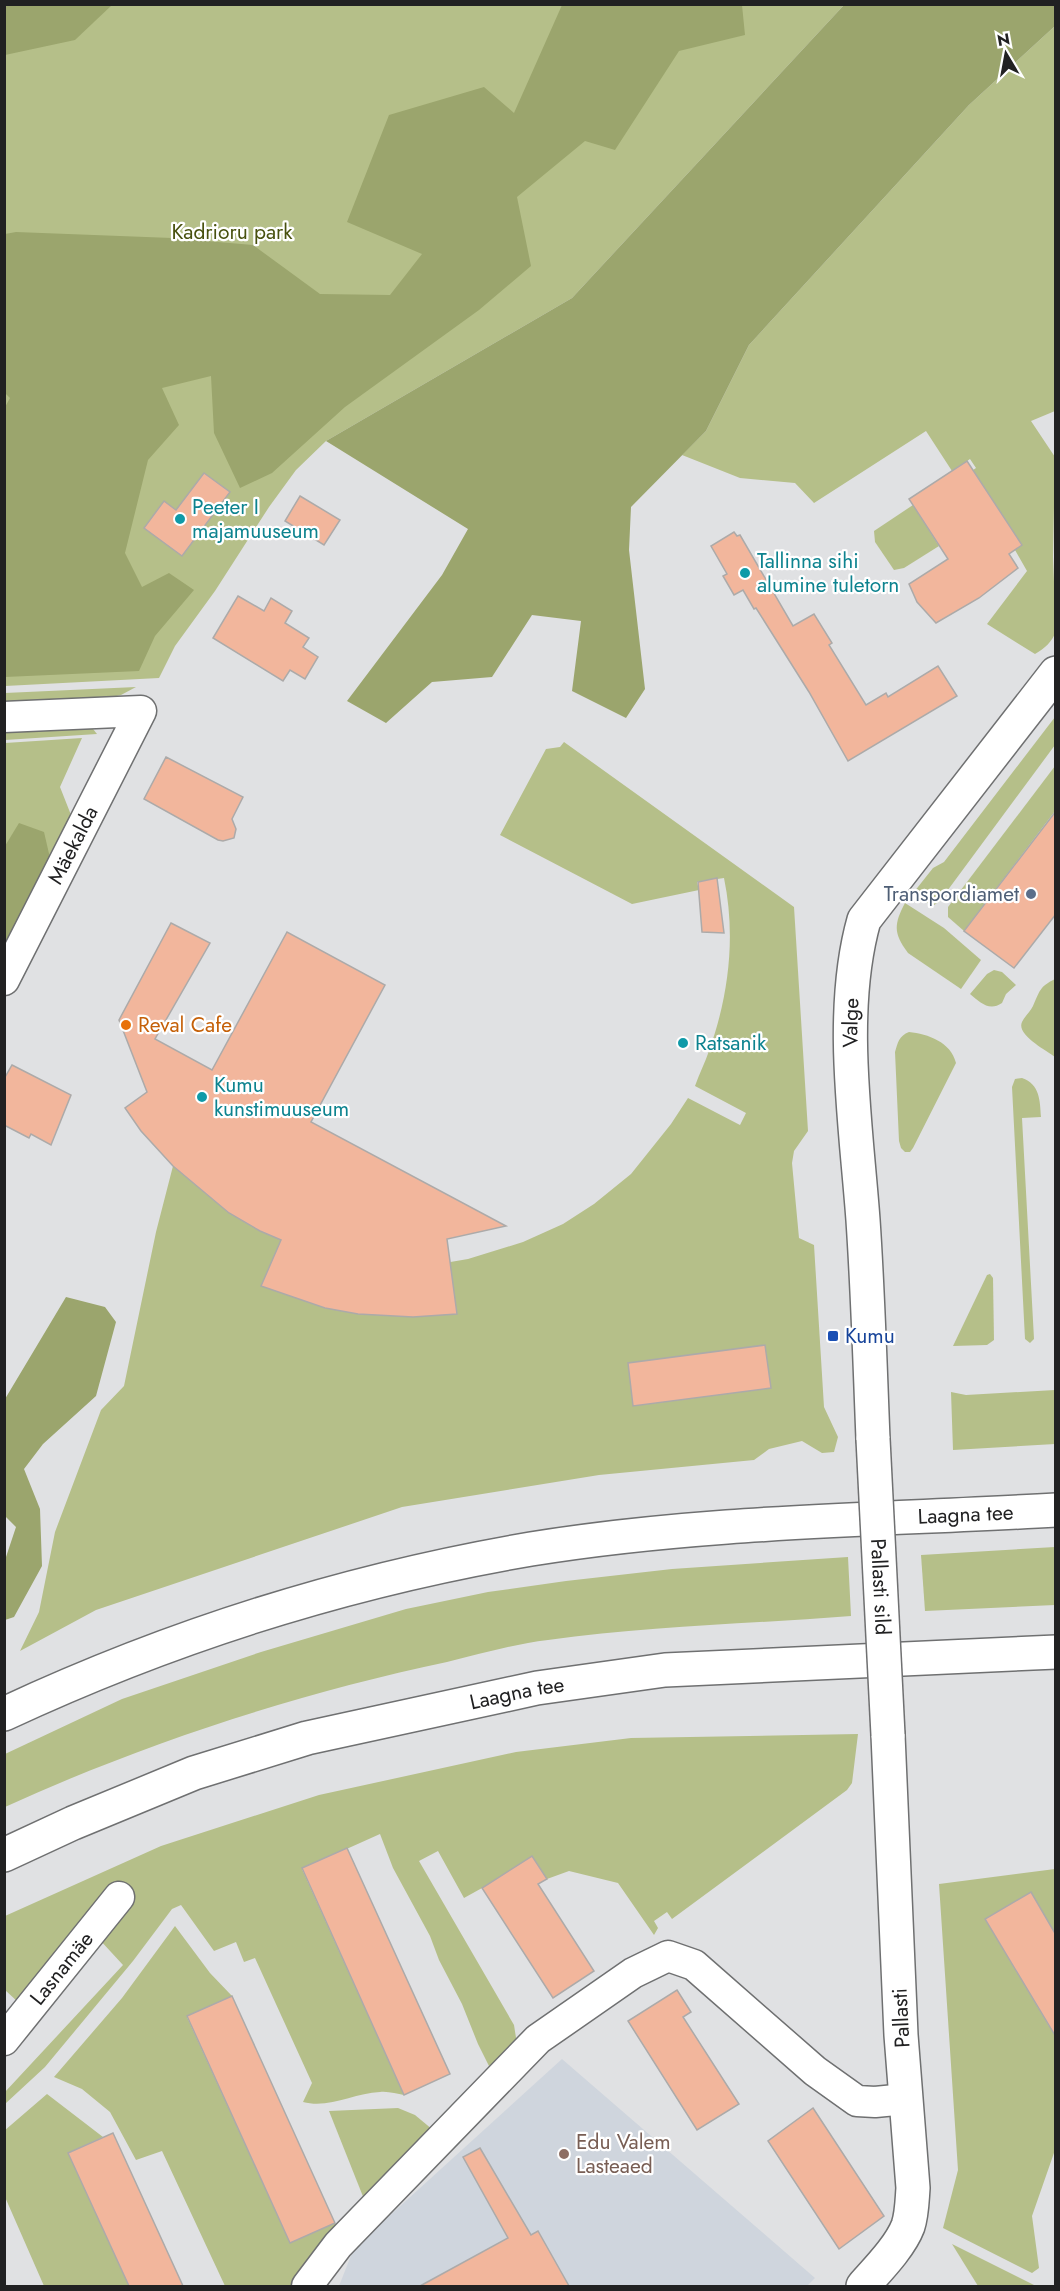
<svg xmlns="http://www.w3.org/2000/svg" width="1060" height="2291" viewBox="0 0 1060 2291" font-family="Jost,sans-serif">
<rect width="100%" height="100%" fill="#e0e1e3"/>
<!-- built -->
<path fill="#cfd5dd" d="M562 2059 815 2278 807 2286H339L354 2248Z"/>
<!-- green -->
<g fill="#b5bf89">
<path d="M4 5H844L572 298 326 441 296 470 269 507 215 591 175 646 159 678 5 686Z"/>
<path d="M1055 26V411L1031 421 1055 457 1053 557 1056 631C1052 642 1045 648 1035 654L987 624 1027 571 1015 550 1022 545 973 470 976 468 970 459 952 471 926 431 814 503 795 483 740 478 682 455 706 431 749 345 969 105Z"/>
<path d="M913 505 939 546 904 568 894 570 875 542 874 531Z"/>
<path d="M136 687 121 695 112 697 5 702V693Z"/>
<path d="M1055 717V745L939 902 934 905H930L914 892 933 868 944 862Z"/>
<path d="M86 726 93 729 97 734 5 740V732Z"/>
<path d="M82 738 60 787 73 820 5 953V743Z"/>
<path d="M564 742 794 907 808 1131 794 1151 792 1163 799 1238 814 1245 824 1407 838 1437 834 1452 822 1453 802 1441 769 1449 754 1460 599 1475 402 1507 96 1610 20 1651 39 1612 55 1532 101 1410 124 1386 156 1232 173 1166 229 1213 260 1231 294 1246 427 1266 468 1259 523 1242 563 1224 594 1204 631 1174 671 1124 688 1098 740 1125 746 1113 695 1086C699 1074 705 1063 709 1051 729 995 736 936 724 878L697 882 699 890 632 904 500 835 546 749 560 747Z"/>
<path d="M1055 766V811L964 931 948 917V907Z"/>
<path d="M905 903 944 928 981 960 961 989 908 953C893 933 894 924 905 903Z"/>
<path d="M994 970 1002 972 1016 985 1006 994 1002 1003C989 1012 980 1002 970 994L987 974Z"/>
<path d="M1055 979V1057C1046 1050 1016 1035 1022 1022 1025 1016 1030 1012 1033 1006 1040 991 1039 987 1055 979Z"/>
<path d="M909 1032C928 1034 951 1042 956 1063L913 1148 910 1152H905L901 1148 899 1141 895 1052C898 1042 899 1036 909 1032Z"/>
<path d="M1022 1078C1040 1084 1040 1101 1041 1117L1022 1118 1034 1339 1030 1343 1025 1339 1012 1087 1015 1079Z"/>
<path d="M990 1274 993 1278 994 1340 987 1345 953 1346 987 1275Z"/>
<path d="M1055 1390V1444L953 1450 951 1392 966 1395Z"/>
<path d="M1055 1547V1605L925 1611 921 1555Z"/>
<path d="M848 1557 851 1616C750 1624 648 1626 548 1640 514 1644 480 1654 447 1662 296 1694 145 1743 5 1807V1754L122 1699 261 1652 406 1609 488 1592 566 1581 672 1569Z"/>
<path d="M858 1734 852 1783 847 1790 672 1919 667 1912 654 1921 658 1928 654 1935 618 1883 569 1871 547 1879 482 1888 464 1898 438 1851 419 1861 514 2025 517 2044 489 2066 478 2044 462 2004 439 1960 430 1936 393 1868 380 1834 302 1869 404 2095C397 2094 388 2091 380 2092 354 2093 329 2109 303 2102L312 2083 255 1958 244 1962 236 1942 214 1951 181 1905 172 1909 133 1961 45 2067 5 2104V2092L123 1965 99 1939 131 1893 114 1882 18 2002 5 1990V1916L161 1846 319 1795 516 1752 631 1738Z"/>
<path d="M1055 1869V1934L1031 1893 985 1919 1049 2026 1055 2022V2150L1032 2216 1039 2268 1032 2273 943 2228 958 2170 939 1884Z"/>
<path d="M175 1926 210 1973 232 1996 187 2017 290 2243 335 2223 338 2232 293 2286H225L162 2151 136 2160 110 2112 82 2089 54 2077 122 1998Z"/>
<path d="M47 2094 103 2137 68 2153 129 2286H44L5 2197 4 2131Z"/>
<path d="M398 2108 415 2115 433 2130 364 2199 329 2111Z"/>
<path d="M952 2244 1036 2286H978Z"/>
</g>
<!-- forest -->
<g fill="#9ba56d">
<path d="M4 5 5 4 112 5 75 40 5 55Z"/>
<path d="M562 5H742L745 35 679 51 615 150 585 141 517 197 531 266 479 310 345 407 272 473 240 488 214 433 211 376 162 388 179 425 148 460 125 553 142 587 169 573 194 590 155 636 139 671 5 677 4 409 10 398 4 392 5 234 16 232 172 238 253 245 320 294 390 295 422 254 347 222 389 115 484 87 514 113Z"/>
<path d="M844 5H1055V26L969 105 749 345 706 431 631 507 629 550 645 689 626 718 572 691 581 621 532 615 492 677 432 682 386 723 347 701 442 575 468 529 326 441 572 298Z"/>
<path d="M19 823 44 832 50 858 5 944V846Z"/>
<path d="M66 1297 105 1307 116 1322 96 1396 43 1444 24 1469 40 1509 42 1566 14 1617 5 1620V1560L16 1527 5 1516V1399Z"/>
</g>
<!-- building -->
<g fill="#f2b69c" stroke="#acaaa9" stroke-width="1.5">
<path d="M967 461 1022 545 1009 554 1018 568 979 598 936 623 917 602 909 584 948 559 909 499Z"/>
<path d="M204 473 230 492 182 556 144 528 164 501 176 510Z"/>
<path d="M300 496 340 520 324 545 285 521Z"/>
<path d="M734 532 737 536 740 535 793 626 814 614 832 643 829 645 866 705 886 693 888 697 938 666 957 696 848 761 809 692 756 608 754 609 743 590 734 595 723 576 727 574 711 546Z"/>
<path d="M238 596 264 611 271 598 292 611 285 623 309 638 303 647 318 657 305 679 290 670 283 681 213 638Z"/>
<path d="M166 757 243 797 232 819 236 829 234 838 223 841 218 840 144 799Z"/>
<path d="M1056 811V914L1014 968 964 931Z"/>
<path d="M717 878 724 933 702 932 698 882Z"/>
<path d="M171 923 210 943 155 1039 212 1070 287 932 385 985 311 1122 506 1226 447 1239 457 1314 413 1317 358 1314 325 1308 261 1286 281 1240 260 1231 229 1213 173 1166 141 1131 125 1108 147 1092 119 1020Z"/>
<path d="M12 1065 71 1095 51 1145 31 1134 29 1138 4 1125V1079Z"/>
<path d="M765 1345 771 1388 633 1406 628 1363Z"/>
<path d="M347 1848 450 2074 404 2095 302 1868Z"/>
<path d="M532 1856 547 1879 538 1884 594 1971 553 1998 482 1888Z"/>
<path d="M1031 1892 1056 1935V2037L985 1919Z"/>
<path d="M677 1990 691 2012 683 2017 739 2104 697 2130 628 2021Z"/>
<path d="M232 1996 335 2223 290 2243 187 2016Z"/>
<path d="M813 2108 884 2216 839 2249 768 2141Z"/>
<path d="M113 2133 183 2286H129L68 2153Z"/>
<path d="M480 2148 531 2235 538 2231 569 2286H420L508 2238 463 2157Z"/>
</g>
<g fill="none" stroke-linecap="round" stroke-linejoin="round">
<!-- minor casing -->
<g stroke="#6f7071" stroke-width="33">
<g id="minor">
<path d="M4 717 141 711 4 980"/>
<path id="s1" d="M4 2040 119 1897"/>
<path d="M307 2286 338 2245 538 2039 633 1973 668 1956 694 1965 815 2071 857 2101 875 2102 906 2099"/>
</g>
</g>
<!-- tertiary casing -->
<g stroke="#6f7071" stroke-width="36">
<g id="tertiary">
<path id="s2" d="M873 1439C870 1366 868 1293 863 1220 856 1124 838 1012 864 920L1056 673"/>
<path d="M863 2286C877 2270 900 2247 908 2226 912 2214 912 2201 913 2188L901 2035 888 1735"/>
</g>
</g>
<!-- primary casing -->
<g stroke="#6f7071" stroke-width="36">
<g id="primary">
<path id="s3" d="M4 1714C171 1636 349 1580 531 1549 704 1521 881 1520 1056 1510"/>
<path id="s4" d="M4 1855 73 1823 194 1773 307 1738 537 1688 665 1670 1056 1652"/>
</g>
</g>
<!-- minor -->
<use href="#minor" stroke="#fff" stroke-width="30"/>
<!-- tertiary -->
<use href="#tertiary" stroke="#fff" stroke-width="33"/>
<!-- primary -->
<use href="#primary" stroke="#fff" stroke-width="33"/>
<!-- tertiary-bridge casing -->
<g stroke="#6f7071" stroke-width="36" stroke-linecap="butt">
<g id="tertiary-bridge">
<path id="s5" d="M873 1439 888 1735"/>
</g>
</g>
<!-- tertiary-bridge -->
<use href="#tertiary-bridge" stroke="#fff" stroke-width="33"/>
</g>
<!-- markers -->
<g fill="#0f9aa8" stroke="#fff" stroke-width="2">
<circle cx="180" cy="519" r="6"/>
<circle cx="745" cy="573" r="6"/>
<circle cx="683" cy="1043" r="6"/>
<circle cx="202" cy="1097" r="6"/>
</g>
<circle fill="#5c6f8a" stroke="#fff" stroke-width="2" cx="1031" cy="894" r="6"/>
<circle fill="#e8710a" stroke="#fff" stroke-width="2" cx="126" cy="1025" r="6"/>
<rect fill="#1a4fb4" stroke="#fff" stroke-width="2" x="827" y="1330" width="12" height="12" rx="3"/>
<circle fill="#8d6e63" stroke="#fff" stroke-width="2" cx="564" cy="2154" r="6"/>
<g text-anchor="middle" stroke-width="4.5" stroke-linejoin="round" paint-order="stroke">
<!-- park labels -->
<g font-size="21" fill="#48510f" stroke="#fff">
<text x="232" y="239">Kadrioru park</text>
</g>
<!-- culture labels -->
<g font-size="21" fill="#0d838f" stroke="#fff" text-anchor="start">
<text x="192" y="514">Peeter I<tspan x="192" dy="24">majamuuseum</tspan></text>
<text x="757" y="568">Tallinna sihi<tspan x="757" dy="24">alumine tuletorn</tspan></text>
<text x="695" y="1050">Ratsanik</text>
<text x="214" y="1092">Kumu<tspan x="214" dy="24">kunstimuuseum</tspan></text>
</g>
<!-- street labels -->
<g font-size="21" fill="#212122" stroke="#fff">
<text transform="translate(73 845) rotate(-63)" y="7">Mäekalda</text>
<text dy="7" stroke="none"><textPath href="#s2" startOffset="417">Valge</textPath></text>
<text dy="7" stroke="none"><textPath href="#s3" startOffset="990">Laagna tee</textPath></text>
<text dy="7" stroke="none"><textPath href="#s5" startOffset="148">Pallasti sild</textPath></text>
<text dy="7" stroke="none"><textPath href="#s4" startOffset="540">Laagna tee</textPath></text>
<text dy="7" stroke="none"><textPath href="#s1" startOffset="92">Lasnamäe</textPath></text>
<text transform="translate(901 2018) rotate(-93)" y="7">Pallasti</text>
</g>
<!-- service labels -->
<g font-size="21" fill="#4e5e75" stroke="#fff" text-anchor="end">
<text x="1019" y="901">Transpordiamet</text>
</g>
<!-- food labels -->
<g font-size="21" fill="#c56008" stroke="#fff" text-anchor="start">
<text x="138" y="1032">Reval Cafe</text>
</g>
<!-- transit labels -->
<g font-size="21" fill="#164399" stroke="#fff" text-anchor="start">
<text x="845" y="1343">Kumu</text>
</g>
<!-- education labels -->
<g font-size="21" fill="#785e54" stroke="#fff" text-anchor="start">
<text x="576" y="2149">Edu Valem<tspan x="576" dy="24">Lasteaed</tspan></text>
</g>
</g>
<!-- border -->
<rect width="1060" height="2291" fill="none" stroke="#212122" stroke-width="12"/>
<!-- north arrow -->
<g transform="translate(1006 54) rotate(350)" stroke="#ffffff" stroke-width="4.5" paint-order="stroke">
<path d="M0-4.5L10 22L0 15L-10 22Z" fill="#212122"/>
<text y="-9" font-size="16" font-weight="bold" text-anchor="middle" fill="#212122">N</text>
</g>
</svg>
